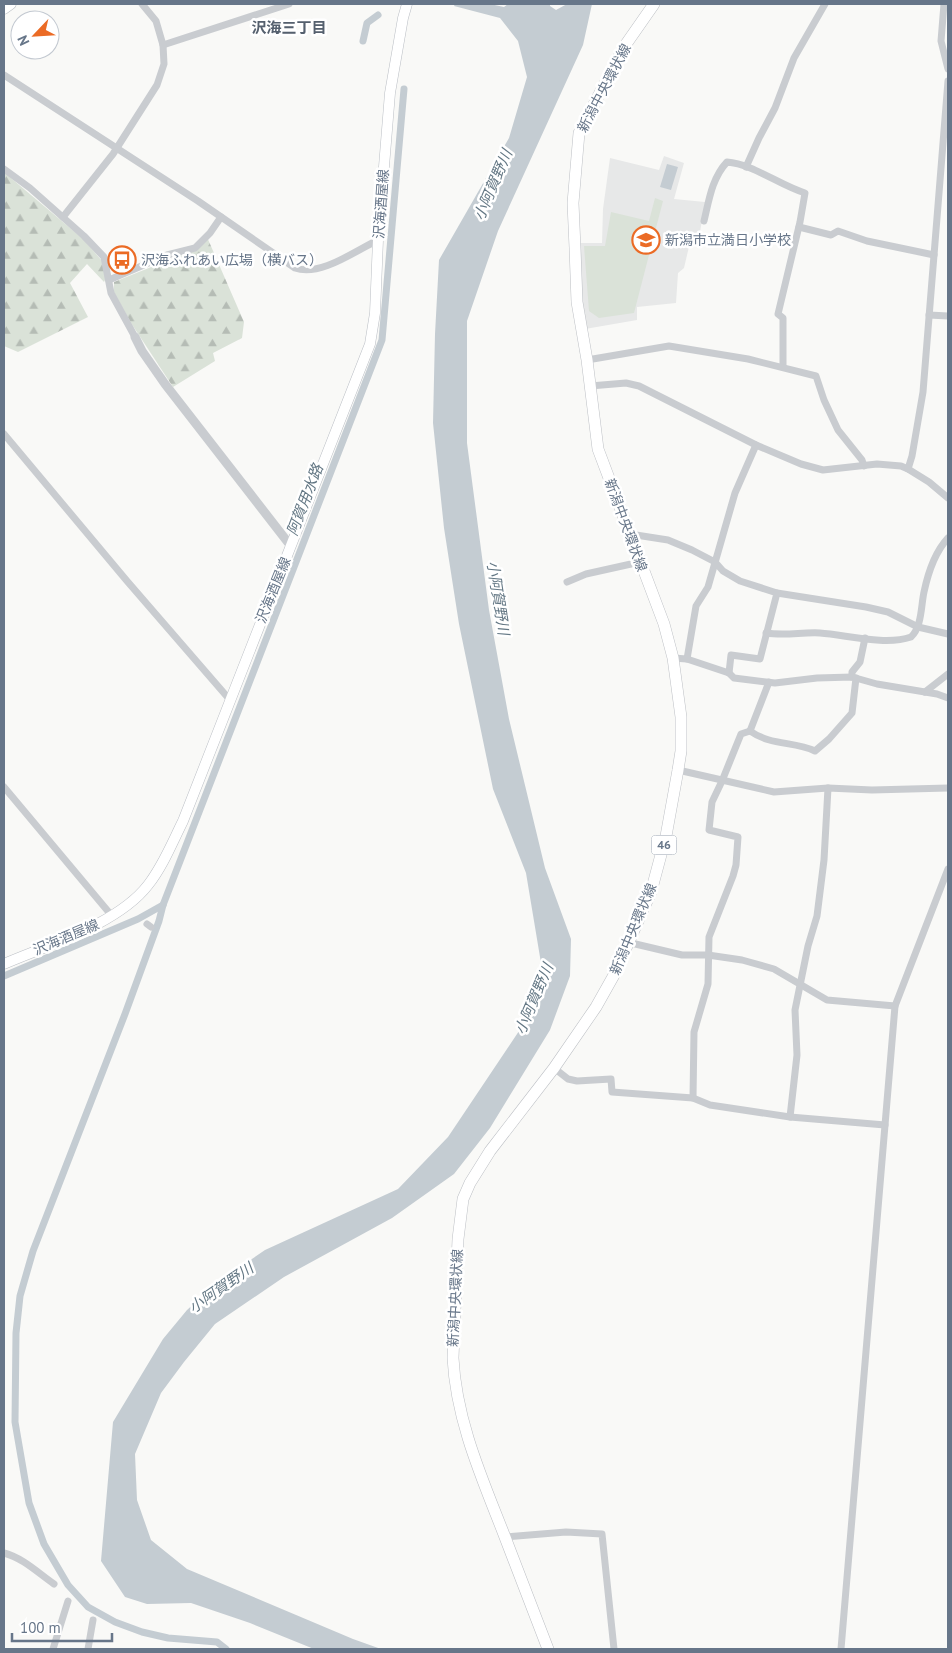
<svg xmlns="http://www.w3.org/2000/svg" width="952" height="1653" viewBox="0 0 952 1653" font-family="'PT Sans','Noto Sans JP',sans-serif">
<defs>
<pattern id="forest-firs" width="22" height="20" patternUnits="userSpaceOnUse" patternTransform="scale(1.25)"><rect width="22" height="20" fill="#dae2d8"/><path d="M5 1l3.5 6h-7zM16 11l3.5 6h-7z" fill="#b5bcb5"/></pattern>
</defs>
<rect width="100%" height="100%" fill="#f9f9f7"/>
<!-- built -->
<path fill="#e7e8e8" d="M664 156 684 163 674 199 705 202 700 232 691 238 684 268 678 273 676 303 637 307V320L585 329 577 243H602L603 209 610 158 659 170Z"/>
<!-- green -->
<path fill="#dae2d8" d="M655 198 663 201 634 313 599 318 589 311 584 246H605L611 212 649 221Z"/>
<!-- forest -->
<g fill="url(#forest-firs)">
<path d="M5 173 83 239 110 270 104 282 87 264 70 283 88 317 18 352 4 346Z"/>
<path d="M207 237 244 322 242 338 213 353 215 361 173 387 131 323 114 292V282L196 249Z"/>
</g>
<!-- water -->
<g fill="#c4ccd2">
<path d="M455 4H490L504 7 508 4H550V6L556 10 567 4H592L583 45 498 231 467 321V443L489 610 509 719 545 868 571 939 570 976 550 1030 490 1128 454 1174 392 1218 284 1277 215 1324 184 1362 161 1393 135 1454 137 1500 151 1540 187 1569 353 1639 381 1649H314L250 1623 191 1603 147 1604 125 1597 101 1561 113 1422 163 1339 187 1310 218 1282 265 1250 398 1189 448 1137 525 1022 543 975 526 873 493 789 459 624 444 528 433 423 435 334 439 260 509 138 527 77 518 41 500 18 454 6Z"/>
<path d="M667 164 678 167 671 190 660 187Z"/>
</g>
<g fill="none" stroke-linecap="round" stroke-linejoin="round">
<!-- canal -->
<g stroke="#c4ccd2" stroke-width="7">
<path d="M363 41 367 23 378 15"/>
<path d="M4 976 138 919 163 905"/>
<path d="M226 1649 217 1642 168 1638 142 1632 115 1622 88 1607 68 1585 44 1544 29 1503 15 1422 16 1333 20 1296 33 1251 125 1014 159 921 163 905 382 340 404 89"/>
</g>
<!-- secondary casing -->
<g stroke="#bbbfc5" stroke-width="11">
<g id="secondary">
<path d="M4 9 11 4"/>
<path d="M4 964C48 945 118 924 148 885 163 866 172 843 183 821L370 344 375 313 378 240 390 93 403 18 407 4"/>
</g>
</g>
<!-- primary casing -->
<g stroke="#bcbfc4" stroke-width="12">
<path id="primary" d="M548 1649C533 1610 518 1571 503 1532 481 1476 456 1419 453 1358L458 1239 463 1199 470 1183 490 1151 554 1068 596 1007 614 975 651 892 666 836 678 770 681 751V717L673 658 664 624 598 449 587 360 577 302 575 248 573 203 579 133 624 47 654 4"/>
</g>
<!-- minor -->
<g stroke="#c9ccd0" stroke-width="7">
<path d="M944 4 941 41 948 69"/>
<path d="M163 45 289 4"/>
<path d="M4 75 198 201 295 268C320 277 355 251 378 240"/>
<path d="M746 167 759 138 775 108 794 58 825 4"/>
<path d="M4 169 30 188 84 236 104 257 111 293 135 337"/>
<path d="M63 217 113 154 157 85 164 64 163 45 156 21 142 4"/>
<path d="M704 221C709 200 712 178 727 162 753 164 779 185 805 193L800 222 778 314 783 318V367"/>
<path d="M799 227 831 235 838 231 867 241 934 255"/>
<path d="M109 280 167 255 195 248 210 233 221 217"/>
<path d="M929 315 948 316"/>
<path d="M587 360 669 346 748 359 816 376 824 400 838 430 862 460 864 466"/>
<path d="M590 386 626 383 639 386 756 445 801 464 823 470 877 464 901 466 908 469 929 482 948 498"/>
<path d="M4 434 127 581 230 700"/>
<path d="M908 469 912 456 923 392 948 81"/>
<path d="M631 536 636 535 668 540 692 550 715 562 723 571 740 581 777 593 760 659 731 655 729 673"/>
<path d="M567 582 586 574 640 562"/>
<path d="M777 593 866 607 888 612 918 627 948 634"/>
<path d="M766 633C785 636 802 632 820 633 847 635 885 646 911 637 922 627 921 605 924 592 928 573 935 552 948 538"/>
<path d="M673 658 687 659 729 673 734 678 775 683 817 678 852 677 877 684 937 694 948 698"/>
<path d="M687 659 696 606 708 587 735 493 756 445"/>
<path d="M852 677V672L860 662 865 638"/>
<path d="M925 692 948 674"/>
<path d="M750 731C771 746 794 741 815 751L829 739 852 713 856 678"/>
<path d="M750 731 769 682"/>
<path d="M678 770 774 792 828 788 872 790 948 788"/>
<path d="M4 787 112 916"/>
<path d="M147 924 151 927"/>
<path d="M627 942 682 955H708L742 960 774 969 827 1000 895 1006"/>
<path d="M554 1068 568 1079 577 1081 611 1079 612 1092 693 1098 710 1105 790 1117 885 1125"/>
<path d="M693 1098 694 1032 708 984 709 937 733 876 736 865 738 837 709 830 712 802 722 781 741 734 750 731"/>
<path d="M790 1117 797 1055 795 1010 808 946 817 916 824 860 828 788"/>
<path d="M505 1537 566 1532 602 1534 614 1649"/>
<path d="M4 1553C23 1558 38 1573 54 1584"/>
<path d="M53 1649 68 1601"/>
<path d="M88 1649 93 1620"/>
<path d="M841 1649 895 1006 948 869"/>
</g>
<!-- tertiary -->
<path stroke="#c9ccd0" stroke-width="9" d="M135 337 142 351 165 384 290 545"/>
<!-- secondary -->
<use href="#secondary" stroke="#fff" stroke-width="10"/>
<!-- primary -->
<use href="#primary" stroke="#fff" stroke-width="11"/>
</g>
<!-- icons -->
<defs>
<g id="school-ring" transform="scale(1.4375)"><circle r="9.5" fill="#fff" stroke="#eb6b25" stroke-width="1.5"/><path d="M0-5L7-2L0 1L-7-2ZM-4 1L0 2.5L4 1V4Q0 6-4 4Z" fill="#eb6b25"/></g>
<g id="bus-ring" transform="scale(1.4375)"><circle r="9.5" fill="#fff" stroke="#eb6b25" stroke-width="1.5"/><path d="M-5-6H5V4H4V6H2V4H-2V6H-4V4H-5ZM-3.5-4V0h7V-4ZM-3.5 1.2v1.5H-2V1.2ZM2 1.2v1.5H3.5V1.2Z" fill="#eb6b25"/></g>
</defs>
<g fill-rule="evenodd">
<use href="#school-ring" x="646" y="240"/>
<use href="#bus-ring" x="122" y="260"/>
</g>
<g text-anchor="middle" stroke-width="5" stroke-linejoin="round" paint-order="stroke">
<!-- shield labels -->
<rect fill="#fff" stroke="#959fac" stroke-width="1" x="651.5" y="835.5" width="25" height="19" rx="4"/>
<g font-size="12" font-weight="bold" fill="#677689">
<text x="664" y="849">46</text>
</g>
<!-- street labels -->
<g font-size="14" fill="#677689" stroke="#fff">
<text transform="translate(604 88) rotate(-62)" y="5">新潟中央環状線</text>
<text transform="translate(381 204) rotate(-86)" y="5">沢海酒屋線</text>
<text transform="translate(626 525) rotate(70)" y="5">新潟中央環状線</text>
<text transform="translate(273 590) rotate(-68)" y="5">沢海酒屋線</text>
<text transform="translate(633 929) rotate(-67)" y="5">新潟中央環状線</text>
<text transform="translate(66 937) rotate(-23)" y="5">沢海酒屋線</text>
<text transform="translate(455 1298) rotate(-87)" y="5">新潟中央環状線</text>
</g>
<!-- poi labels -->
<g font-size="14" fill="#677689" stroke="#fff" text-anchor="start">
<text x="665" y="245">新潟市立満日小学校</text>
<text x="141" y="265">沢海ふれあい広場（横バス）</text>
</g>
<!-- neighbourhood labels -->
<g font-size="15" font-weight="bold" fill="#55606e" stroke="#fff">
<text x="289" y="33">沢海三丁目</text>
</g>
<!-- water labels -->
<g font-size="15" font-style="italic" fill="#637784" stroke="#fff">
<text transform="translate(493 185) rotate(-67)" y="5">小阿賀野川</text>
<text transform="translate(305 500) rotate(-69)" y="5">阿賀用水路</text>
<text transform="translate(498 598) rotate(81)" y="5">小阿賀野川</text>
<text transform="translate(534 999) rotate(-67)" y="5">小阿賀野川</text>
<text transform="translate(221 1288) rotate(-35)" y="5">小阿賀野川</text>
</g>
</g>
<!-- border -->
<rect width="952" height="1653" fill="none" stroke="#677689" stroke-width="10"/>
<!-- north arrow -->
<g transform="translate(35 35) rotate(245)"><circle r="24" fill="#ffffff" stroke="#c2c8d0"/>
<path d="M0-4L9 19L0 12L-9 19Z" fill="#eb6b25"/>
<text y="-8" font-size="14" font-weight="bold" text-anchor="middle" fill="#677689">N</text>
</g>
<!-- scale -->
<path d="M12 1633v8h100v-8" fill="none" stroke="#677689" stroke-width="2.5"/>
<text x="20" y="1633" font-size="15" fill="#677689" stroke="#ffffff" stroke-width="4" paint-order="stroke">100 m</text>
</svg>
